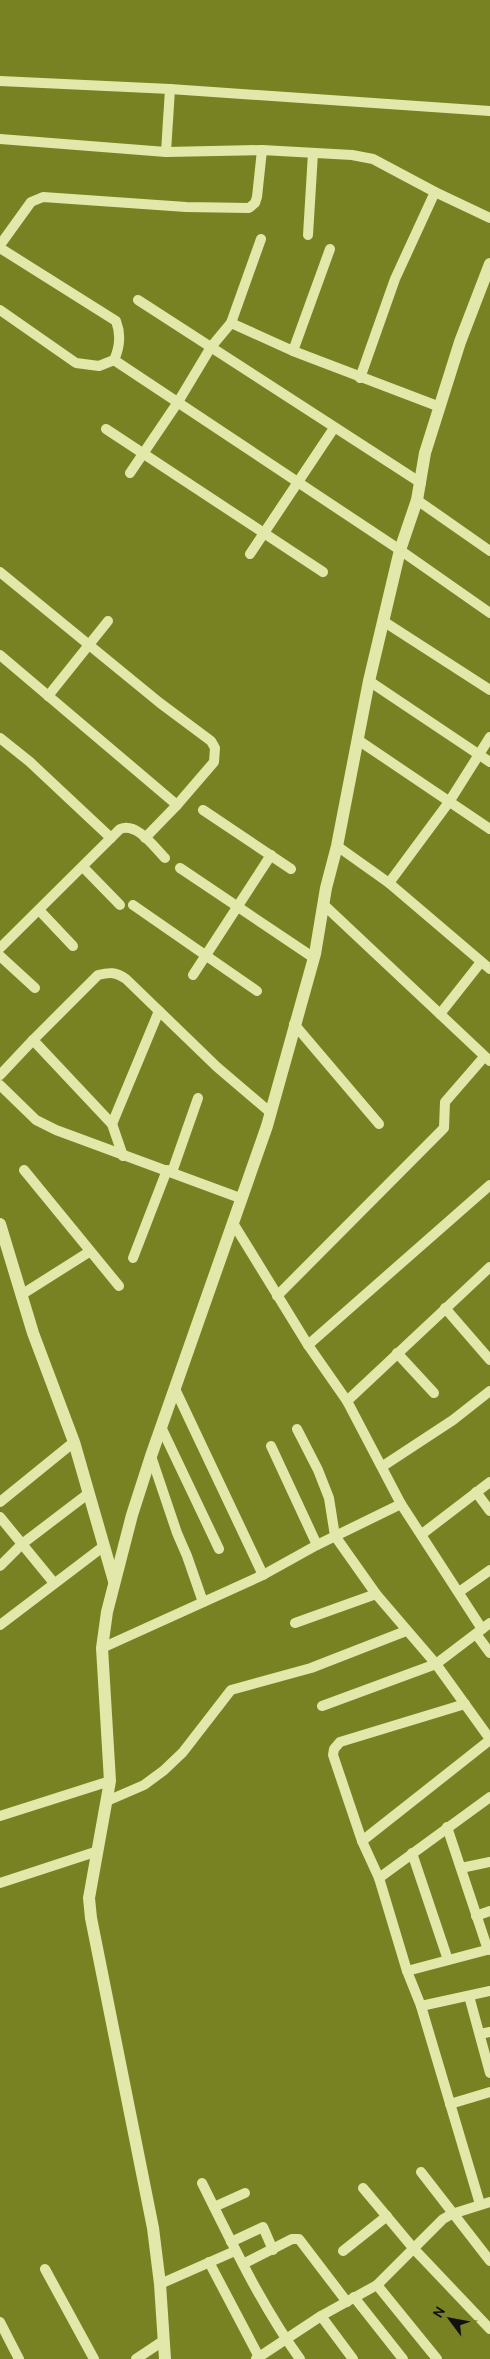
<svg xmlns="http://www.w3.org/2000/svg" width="490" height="2359" viewBox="0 0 490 2359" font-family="Cabin,sans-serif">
<rect width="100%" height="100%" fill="#788223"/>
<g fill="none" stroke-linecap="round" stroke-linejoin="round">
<!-- minor -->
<g stroke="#e2e8aa" stroke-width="10">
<path d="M0 81 170 89 490 111"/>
<path d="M0 139 166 152 262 150 352 155 373 159 435 192 490 218"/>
<path d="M166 152 170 89"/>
<path d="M308 235 313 153"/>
<path d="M0 245 31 202 43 197 186 207 249 208 255 203 257 197 262 150"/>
<path d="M0 248 116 321C121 334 120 347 114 360L99 366 76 363 0 310"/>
<path d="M138 300 421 483"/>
<path d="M231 323 293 351 440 407"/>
<path d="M293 351 330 249"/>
<path d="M114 360 400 550 490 613"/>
<path d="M360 378 395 279 435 192"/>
<path d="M106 429 323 572"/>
<path d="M130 473 178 402 211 347 231 323 261 239"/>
<path d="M417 500 490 551"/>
<path d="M250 554 334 428"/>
<path d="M0 572 160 703 211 741 215 748 214 762 177 805 145 838"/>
<path d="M383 621 490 690"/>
<path d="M0 655 177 805"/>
<path d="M369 681 490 762"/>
<path d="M48 696 108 621"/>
<path d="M0 738 30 762 111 838"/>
<path d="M358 740 490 829"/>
<path d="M203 810 291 869"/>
<path d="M337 846 389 883 490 969"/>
<path d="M83 867 120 905"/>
<path d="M180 868 314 958"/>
<path d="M389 883 449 802 490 737"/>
<path d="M133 905 257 991"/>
<path d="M324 905 490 1061"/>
<path d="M39 910 73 946"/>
<path d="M0 948 120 829C137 822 154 847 165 858"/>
<path d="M0 956 35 988"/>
<path d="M193 975 271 855"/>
<path d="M440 1014 481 962"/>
<path d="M294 1024 379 1124"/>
<path d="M33 1040 98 975C110 972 116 972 126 979L217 1067 271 1113"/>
<path d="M0 1075 33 1040 112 1124 123 1156"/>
<path d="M0 1085 36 1120 56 1130 240 1198"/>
<path d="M112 1124 159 1011"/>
<path d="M24 1170 119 1286"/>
<path d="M172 1172 198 1098"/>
<path d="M233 1223 308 1345 347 1401 401 1504 482 1629"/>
<path d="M133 1258 167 1170"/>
<path d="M21 1295 89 1252"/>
<path d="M277 1296 444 1128 445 1102 484 1057"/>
<path d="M445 1308 490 1360"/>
<path d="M308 1345 490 1185"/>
<path d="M397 1353 434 1393"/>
<path d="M175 1389 263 1575"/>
<path d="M347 1401 490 1267"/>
<path d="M161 1427 219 1549"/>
<path d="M297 1429 318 1470 329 1498 335 1536 376 1594 436 1664 490 1739"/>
<path d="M271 1446 317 1545"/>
<path d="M151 1456 177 1533 187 1556 203 1602"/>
<path d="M383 1466 453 1420 490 1391"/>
<path d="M476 1492 490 1511"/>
<path d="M0 1502 74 1442"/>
<path d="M0 1517 54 1583"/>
<path d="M422 1534 490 1482"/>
<path d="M0 1566 22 1544 89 1493"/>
<path d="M459 1592 490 1570"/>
<path d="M295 1623 376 1594"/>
<path d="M0 1625 104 1546"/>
<path d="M476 1634 490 1653"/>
<path d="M102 1648 263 1575 317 1545 401 1504"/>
<path d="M465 1704 340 1742 334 1749 333 1755 362 1841 379 1878 407 1971 421 2006 480 2204"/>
<path d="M322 1706 436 1664 490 1623"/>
<path d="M107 1801 144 1785 163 1771 183 1752 231 1690 311 1668 406 1631"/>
<path d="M0 1816 110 1781"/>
<path d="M447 1827 488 1950"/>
<path d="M362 1841 490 1740"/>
<path d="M412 1853 448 1960"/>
<path d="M461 1868 490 1862"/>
<path d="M379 1878 490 1797"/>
<path d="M0 1883 98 1851"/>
<path d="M476 1916 490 1911"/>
<path d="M407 1971 490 1949"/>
<path d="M469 1996 490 2073"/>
<path d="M421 2006 490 1991"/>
<path d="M480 2034 490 2032"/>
<path d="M450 2104 490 2092"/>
<path d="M421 2172 490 2261"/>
<path d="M202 2183C232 2243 261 2305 300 2359"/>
<path d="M363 2188 414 2249 490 2329"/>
<path d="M214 2207 245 2193"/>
<path d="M231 2242 263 2227 273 2250"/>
<path d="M343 2251 387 2216"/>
<path d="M209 2262 259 2357"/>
<path d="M243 2264 292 2239H299L347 2302"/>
<path d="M45 2269 94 2359"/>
<path d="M160 2284 235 2251"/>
<path d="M377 2285 437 2359"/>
<path d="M354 2297 403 2359"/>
<path d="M321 2316 353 2359"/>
<path d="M0 2322 19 2359"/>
<path d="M136 2359 163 2341"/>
<path d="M256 2359 321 2316 377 2285 443 2219 452 2214 490 2202"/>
</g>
<!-- tertiary -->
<g stroke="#e2e8aa" stroke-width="12">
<path d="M0 1224 33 1333 74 1442 114 1581"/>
<path d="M165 2359 160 2284 153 2228 91 1918 89 1898 110 1781 102 1648 107 1612 132 1515 151 1456 267 1126 315 954 326 888 337 846 369 681 400 550 417 500 425 453 460 342 490 264"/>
</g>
</g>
<!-- north arrow -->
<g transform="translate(450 2319) rotate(302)" stroke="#788223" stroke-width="4" paint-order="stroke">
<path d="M0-4L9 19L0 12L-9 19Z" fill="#111111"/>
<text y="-8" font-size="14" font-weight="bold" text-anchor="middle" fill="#111111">N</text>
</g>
</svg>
